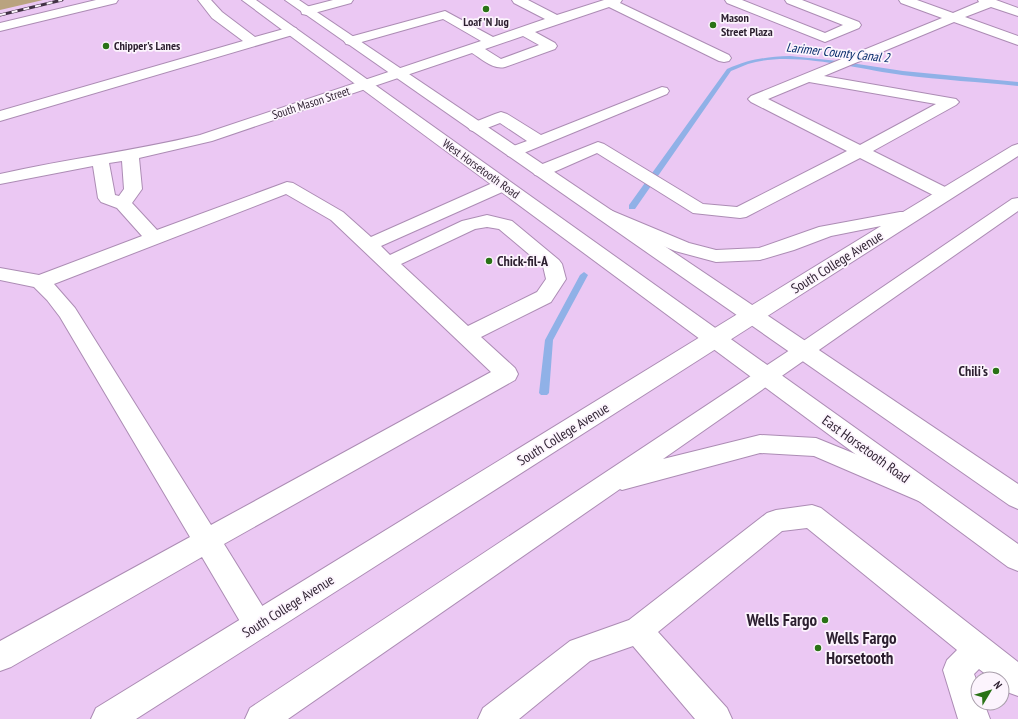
<svg xmlns="http://www.w3.org/2000/svg" width="1018" height="719" viewBox="0 0 1018 719" font-family="'PT Sans Narrow',sans-serif">
<rect width="100%" height="100%" fill="#ebc8f3"/>
<!-- green -->
<path fill="#b9a37f" d="M0 0H43L0 10Z"/>
<g fill="none" stroke-linecap="round" stroke-linejoin="round">
<!-- stream -->
<g fill="#90b1e7" fill-rule="evenodd">
<path d="M790 56 838 61 903 71 1018 82V86C980 82 941 80 902 75 857 69 792 50 748 64 742 66 737 69 731 71L635 209H629V205L727 69C750 59 765 57 790 56Z"/>
<path d="M584 272 588 275 553 340 549 393 547 395H541L539 393 545 340 580 275Z"/>
</g>
<!-- minor casing -->
<g stroke="#ac8cb4" stroke-width="2">
<g id="minor">
<path d="M96 0H118L116 3 0 31V23Z"/>
<path d="M198 0H211L222 12 255 37 291 27 296 28 298 31 296 34 0 121V111L243 41 212 18Z"/>
<path d="M333 0H353L351 3 307 15 302 14 301 11 302 8Z"/>
<path d="M512 0H528L557 15 604 0H622L620 3 729 55 731 58 729 61 724 62 719 61 609 7 535 32 555 43 557 46 555 49 505 67C493 70 482 59 472 53L212 141 139 158 142 189 132 203 157 230 287 182 293 183 343 212 371 237 497 181 503 180 509 181 512 185 509 189 381 246 390 255 462 221 487 215 512 221 559 260 562 264 566 279 551 302 481 337 515 368 518 374 515 380 224 544 268 615 272 625 268 635 258 638 248 635 202 557 11 667 0 671V641L190 537 60 317 47 300 34 287 0 280V268L39 275 142 236 117 208 101 202 98 198 93 166 0 184V174C66 159 134 151 200 135L481 41 443 19 351 45 346 44 344 41 346 38 445 11 493 37 545 19 514 3ZM523 36 539 45 501 59 485 49ZM122 161 124 189 119 196 115 195 109 163ZM286 194 331 220 491 372 211 525 75 308 54 284ZM487 227 499 229 543 266 546 279 537 292 468 326 401 264 475 229Z"/>
<path d="M725 0H742L825 33 843 25 787 3 785 0H802L859 22 861 25 859 28 825 42 727 3Z"/>
<path d="M899 0H917L953 13 979 2 978 0H996L1018 8V16L991 7 965 17 1018 36V45L954 22 824 76 956 99 959 102 956 105 873 151 951 190 954 194 951 198 945 199 939 198 860 158 746 217 740 218 693 213 597 153 547 175 541 176 535 175 532 171 535 167 598 142 604 144 703 204 737 207 847 151 751 102 748 99 751 96 942 18 901 3ZM809 82 936 104 860 145 768 99Z"/>
<path d="M662 87 667 88 669 91 667 94 514 157 508 156 506 152 508 148 527 141 500 123 482 130 476 132 470 130 468 127 470 124 495 114 501 112 507 114 541 135Z"/>
<path d="M812 505 821 508 1018 662V696L1007 692 1002 687V679H992L979 669 974 674 978 684V703H984L990 719H958L943 670 947 660 957 650 807 528 782 531 658 632 727 708 732 719H695L633 646 590 661 519 719H478L483 708 570 641 629 620 767 513 776 510Z"/>
</g>
</g>
<!-- major casing -->
<g stroke="#ac8cb4" stroke-width="2">
<g id="major">
<path d="M242 0H256L1018 544V571L1008 567Z"/>
<path d="M285 0H299L1018 484V509L1009 505Z"/>
</g>
</g>
<!-- highway casing -->
<g stroke="#ac8cb4" stroke-width="2">
<g id="highway">
<path d="M1018 144V156L136 719H91L96 708 881 226 831 236 794 250 760 260 716 262 675 251 598 218 595 214 598 210 604 209 610 210 689 243 716 250 759 248 819 227 900 212H903L1012 146Z"/>
<path d="M1018 198V211L663 459 760 435 816 438 939 488 943 495 939 502 930 506 921 502 814 456 760 453 622 490 620 489 288 719H245L250 708 796 346 1012 199Z"/>
</g>
</g>
<!-- minor -->
<use href="#minor" fill="#fff" fill-rule="evenodd"/>
<!-- major -->
<use href="#major" fill="#fff" fill-rule="evenodd"/>
<!-- highway -->
<use href="#highway" fill="#fff" fill-rule="evenodd"/>
<!-- rail casing -->
<g stroke="#423245" stroke-width="3">
<path id="rail" d="M0 15 62 0"/>
</g>
<!-- rail -->
<use href="#rail" stroke="#fcf4fd" stroke-width="2" stroke-dasharray="6" stroke-linecap="butt"/>
</g>
<!-- markers -->
<g fill="#297215" stroke="#fcf4fd" stroke-width="1.5">
<circle cx="486" cy="9" r="4"/>
<circle cx="713" cy="25" r="4"/>
<circle cx="106" cy="46" r="4"/>
<circle cx="489" cy="261" r="4"/>
<circle cx="996" cy="371" r="4"/>
<circle cx="825" cy="620" r="4"/>
<circle cx="818" cy="648" r="4"/>
</g>
<g text-anchor="middle" stroke-width="3.5" stroke-linejoin="round" paint-order="stroke">
<!-- far-poi labels -->
<g font-size="12" font-weight="bold" fill="#2c1f2f" stroke="#fcf4fd" text-anchor="start">
<text x="721" y="22">Mason<tspan x="721" dy="14">Street Plaza</tspan></text>
<text x="486" y="26" text-anchor="middle">Loaf 'N Jug</text>
<text x="114" y="50">Chipper's Lanes</text>
</g>
<!-- far-street labels -->
<g font-size="12" fill="#2c1f2f" stroke="#fcf4fd">
<text transform="translate(311 103) rotate(-18)" y="4">South Mason Street</text>
<text transform="translate(481 169) rotate(36)" y="4">West Horsetooth Road</text>
</g>
<!-- far-water labels -->
<g font-size="13" font-style="italic" fill="#062d6b" stroke="#fcf4fd">
<text transform="translate(838 52) rotate(6)" y="5">Larimer County Canal 2</text>
</g>
<!-- poi labels -->
<g font-size="14" font-weight="bold" fill="#2c1f2f" stroke="#fcf4fd" text-anchor="start">
<text x="497" y="266">Chick-fil-A</text>
<text x="988" y="376" text-anchor="end">Chili's</text>
</g>
<!-- street labels -->
<g font-size="14" fill="#2c1f2f" stroke="#fcf4fd">
<text transform="translate(837 262) rotate(-32)" y="5">South College Avenue</text>
<text transform="translate(563 434) rotate(-32)" y="5">South College Avenue</text>
<text transform="translate(866 449) rotate(36)" y="5">East Horsetooth Road</text>
<text transform="translate(288 606) rotate(-32)" y="5">South College Avenue</text>
</g>
<!-- near-poi labels -->
<g font-size="17" font-weight="bold" fill="#2c1f2f" stroke="#fcf4fd" text-anchor="end">
<text x="817" y="626">Wells Fargo</text>
<text x="826" y="644" text-anchor="start">Wells Fargo<tspan x="826" dy="20">Horsetooth</tspan></text>
</g>
</g>
<!-- north arrow -->
<g transform="translate(990 691) rotate(52)"><circle r="19" fill="#fcf4fd" stroke="#a99fab"/>
<path d="M0-3L7 15L0 10L-7 15Z" fill="#297215"/>
<text y="-6" font-size="11" font-weight="bold" text-anchor="middle" fill="#2c1f2f">N</text>
</g>
</svg>
